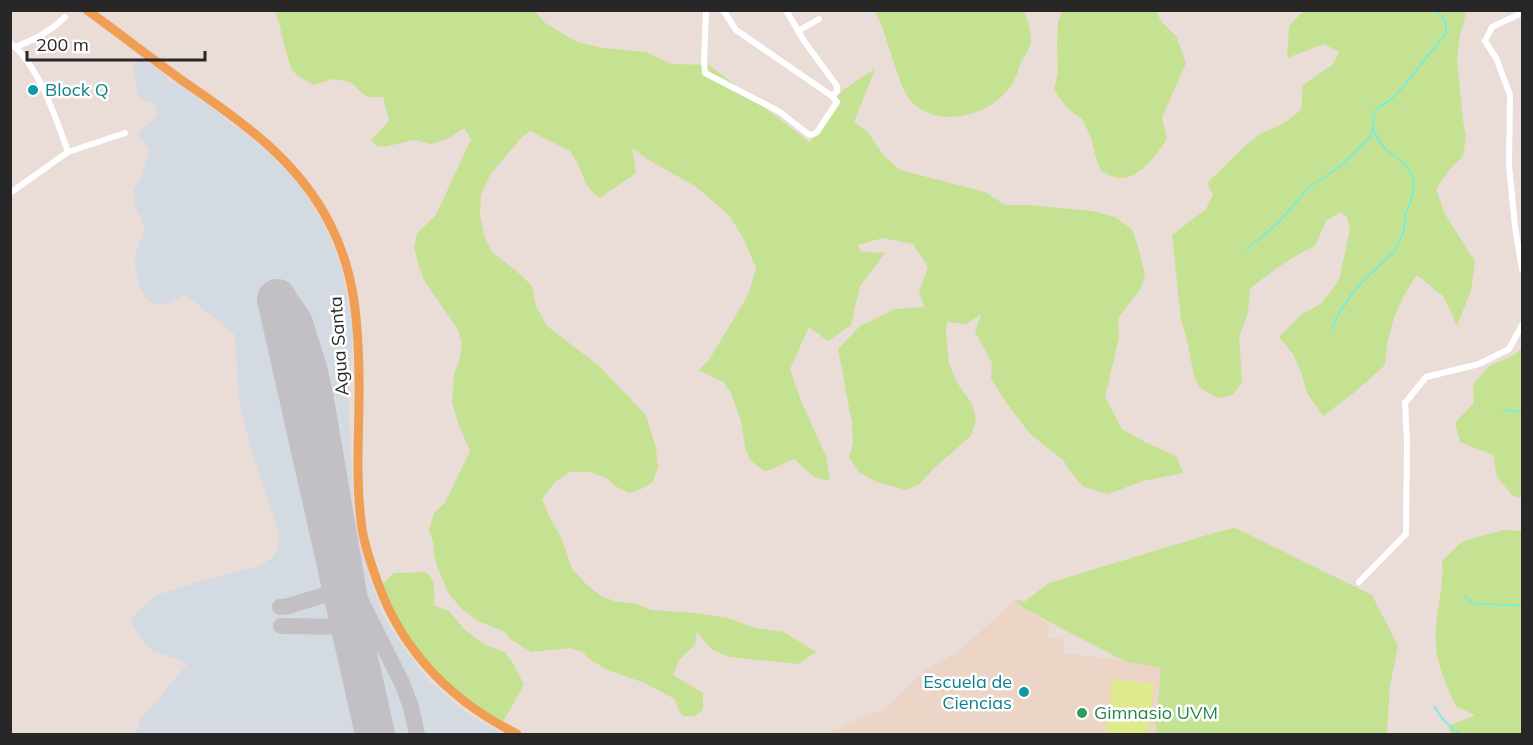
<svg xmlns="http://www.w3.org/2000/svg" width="1533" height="745" viewBox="0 0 1533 745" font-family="Mulish,sans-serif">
<rect width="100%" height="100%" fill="#eadcd7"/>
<!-- education -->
<path fill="#ecd4c6" d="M1015 599 1025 609 1049 625 1046 636 1064 640 1063 653 1124 661 1161 668 1155 734H824L886 708 928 668 961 650Z"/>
<!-- airport -->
<path fill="#d3dae2" d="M141 58 167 76V79L171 83 177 82 266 150 290 174 301 188 323 222 337 255 343 274 353 326 349 407 351 465 354 510 360 545 371 582 383 614 390 627 409 655 430 682 468 714 503 734H135L140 720 186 666V664L182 661 153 651 145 645 133 626 132 620 134 615 155 596 174 589 261 565 273 557 277 549 279 532 249 441 239 400 235 335 187 296H183L166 304H154L145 297 138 284 135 265 136 253 144 230 143 223 135 205 134 198V191L141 177 150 149 138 134V132L157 116 155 103 140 100 138 96 133 65Z"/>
<!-- green -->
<g fill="#c5e292">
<path d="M1304 10H1465L1466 13 1460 35 1457 61 1463 120 1466 136 1463 156 1449 170 1436 189 1445 214 1475 262 1471 290 1457 326 1444 297 1417 275C1397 303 1387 331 1385 365L1355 392 1323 416 1307 393 1301 372 1293 354 1279 337 1301 315 1322 303 1339 280 1350 229 1347 217 1340 212 1326 221 1315 246C1291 257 1270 272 1250 289L1248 313 1239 337 1242 382 1233 395 1218 398 1200 388 1194 377 1187 339 1181 319 1172 235 1206 209 1213 195 1207 183 1244 147 1260 134 1284 123 1301 110 1303 85 1332 65 1339 52 1324 44 1287 58 1289 26Z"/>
<path d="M275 11H535L545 23 577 42 603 48 646 52 671 64 709 65 811 143 812 133 843 90 873 70 874 72 854 122 867 131 884 156 900 170 985 192 1005 205H1030L1092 211 1115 217 1132 229 1137 243 1145 275 1140 290 1118 318 1119 338 1105 397 1122 429 1147 443 1176 456 1183 473 1143 481 1108 494 1084 487 1073 475 1063 460 1030 434 1005 401 991 378 992 363 975 332 981 314 967 324 947 322 946 334 949 363 956 381 972 404 976 420 971 436 933 469 920 484 907 490 879 483 860 473 849 457 853 443 852 423 838 349 860 326 895 309 925 307 919 293 928 267 913 244 883 238 858 245 861 252 885 253 860 286 851 325 828 341 809 327 790 369 801 401 826 456 830 481 814 477 794 459 772 469 764 471 750 460 745 447 741 421 730 391 723 382 698 370 709 360 748 295 756 268 745 242 730 216 695 186 647 159 632 148 636 173 600 198 592 192 586 184 578 164 570 151 530 131 522 137 490 175 481 195 480 215 484 235 491 251 521 275 532 286 536 306 547 326 598 365 646 415 656 448 658 467 653 482 641 489 629 493 615 486 605 477 589 472H570L555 482 542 499 550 518 561 537 572 569 586 584 601 596 614 601 637 604 651 610 696 613 728 618 755 628 784 632 816 652 798 664 729 657 711 649 697 632 695 645 679 660 673 675 703 693V710L694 716H683L679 711 675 699 642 682 610 671 592 661 582 652 570 648 531 652 509 638 505 632 476 620 461 608 449 594 438 569 434 555 433 542 429 530 434 513 445 503 470 451 458 423 452 402 454 375 460 358 462 344 457 328 425 282 419 267 414 247 417 233 436 215 471 139 464 128 449 138 431 144 414 140 384 147 376 146 371 140 389 121 383 97H367L350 82 333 79 314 85C308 81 298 77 293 71 288 65 280 23 275 11Z"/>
<path d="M875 11H1024C1028 21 1033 35 1030 46 1028 52 1024 57 1021 62 1017 74 1014 85 1004 94 982 118 934 128 910 100 904 93 901 83 898 75 890 53 885 31 875 11Z"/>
<path d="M1062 11H1156L1161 21 1176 36 1186 63 1162 117 1167 139C1157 154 1140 179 1119 178 1114 178 1107 174 1101 171L1097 161 1090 135 1082 119 1067 108 1054 90 1058 71 1057 46 1058 23Z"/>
<path d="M1522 349V498L1513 496 1497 477 1493 455 1460 442 1455 423 1474 403 1473 384 1489 366 1512 356Z"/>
<path d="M1235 528 1372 595 1398 646 1390 686 1387 734H1155L1161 668 1124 661 1025 609 1015 599 1024 602 1049 583 1217 532Z"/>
<path d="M1504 530 1522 531V734H1450L1449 726 1475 715 1457 707C1444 682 1433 656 1436 626 1438 604 1444 583 1442 561L1463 541Z"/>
<path d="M425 572C437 578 434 593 434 605L449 611 465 630 477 639 486 645 505 652 513 663 524 685 503 722C492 715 481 709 471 702 432 675 398 628 382 584L394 573Z"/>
</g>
<!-- pitch -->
<path fill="#deea8d" d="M1112 679 1154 684 1148 734H1106Z"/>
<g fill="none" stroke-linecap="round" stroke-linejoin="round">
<!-- stream -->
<g stroke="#67efeb" stroke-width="1.5">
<path d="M1246 249 1257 241 1279 222 1307 189 1339 167 1371 136 1375 111 1380 106 1389 101 1403 87 1446 33C1448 24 1443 17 1436 10"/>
<path d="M1332 329 1337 316 1352 294 1364 280 1394 252 1404 231 1405 216 1413 195 1414 181 1410 171 1403 162 1384 148 1373 130"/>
<path d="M1503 410 1522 412"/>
<path d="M1464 596 1475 604 1522 605"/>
<path d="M1434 706C1441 717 1449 729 1462 734"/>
</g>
<!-- taxiway -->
<g stroke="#c2c0c4" stroke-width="16">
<path d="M277 299 293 302 304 319 319 367 326 399 360 599 402 683 411 707 417 734"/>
<path d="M280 607 289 606 343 589"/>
<path d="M281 626 351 627"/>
</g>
<!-- runway -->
<path stroke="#c2c0c4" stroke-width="40" d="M277 299 375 734"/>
<!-- street -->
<g stroke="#fff" stroke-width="6">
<path d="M706 10 704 62 705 73 780 112 808 134 812 135 817 132 837 102 832 96 736 30 723 10"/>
<path d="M786 10 804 41 837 86V91L832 96"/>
<path d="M1522 13 1492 27 1485 41 1496 58 1510 95 1509 165 1515 227 1522 269"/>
<path d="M798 31 819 19"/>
<path d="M10 43C38 63 57 121 68 152"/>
<path d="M15 47C36 39 49 32 65 17"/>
<path d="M10 193 68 152 125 133"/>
<path d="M1359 582 1406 534 1407 443 1405 403 1426 377 1479 364 1509 349 1522 325"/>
</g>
<!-- primary -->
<path stroke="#f19e55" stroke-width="9" d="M87 10C123 36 157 63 193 88 248 126 299 163 330 224 355 273 358 321 359 374 360 422 355 472 361 520 362 537 368 555 374 572 398 647 447 699 517 734"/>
</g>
<!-- markers -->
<g fill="#0f9aa8" stroke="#fff" stroke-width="2">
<circle cx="33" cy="90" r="6"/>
<circle cx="1024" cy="692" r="6"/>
</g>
<circle fill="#2e9e5b" stroke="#fff" stroke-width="2" cx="1082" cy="713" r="6"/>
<g text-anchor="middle" stroke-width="5" stroke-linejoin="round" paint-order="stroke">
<!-- culture labels -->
<g font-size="18" fill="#0d838f" stroke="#fff" text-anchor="start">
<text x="45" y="96">Block Q</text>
<text x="1012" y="688" text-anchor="end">Escuela de<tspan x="1012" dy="21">Ciencias</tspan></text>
</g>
<!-- street labels -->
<g font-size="18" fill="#272727" stroke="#fff">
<text transform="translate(339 346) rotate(-94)" y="6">Agua Santa</text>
</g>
<!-- leisure labels -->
<g font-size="18" fill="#27864d" stroke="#fff" text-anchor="start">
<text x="1094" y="719">Gimnasio UVM</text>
</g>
</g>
<!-- border -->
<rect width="1533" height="745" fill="none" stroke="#272727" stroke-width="24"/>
<!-- scale -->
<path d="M27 51v9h178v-9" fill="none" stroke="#272727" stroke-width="3"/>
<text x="36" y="51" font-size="18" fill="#272727" stroke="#ffffff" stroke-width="4.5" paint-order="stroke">200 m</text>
</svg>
